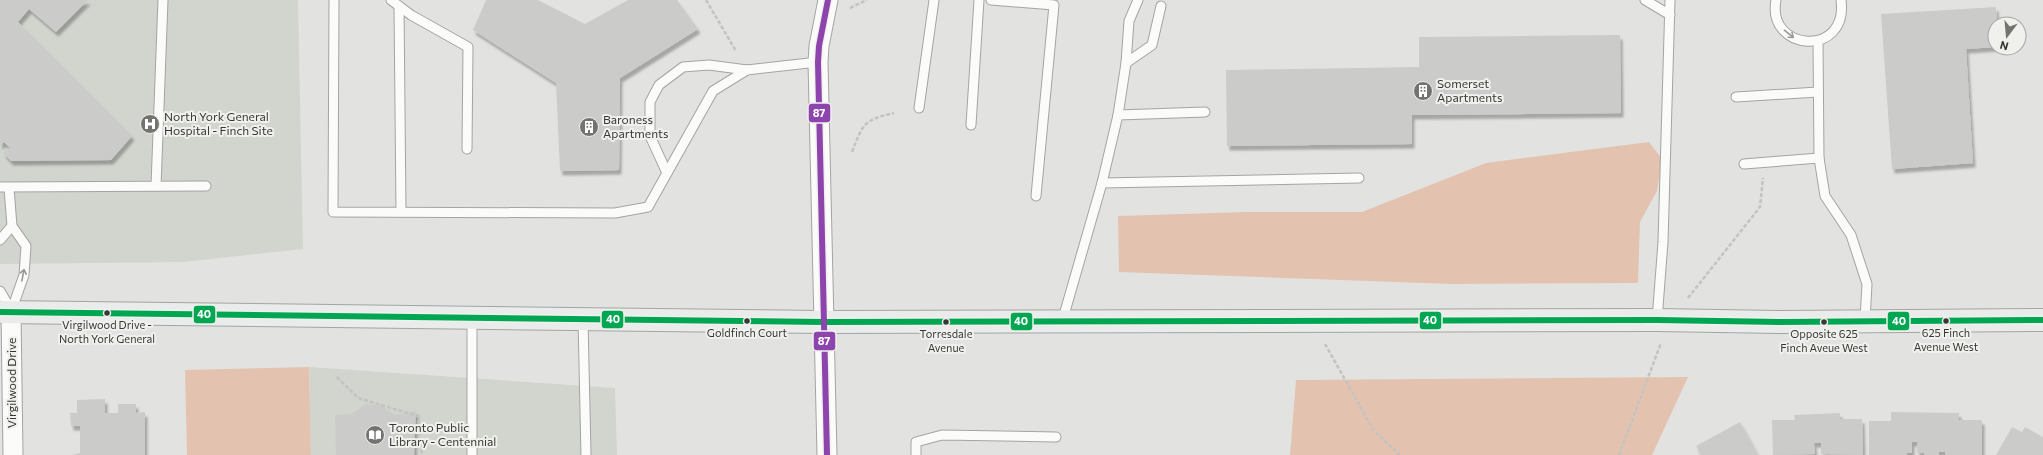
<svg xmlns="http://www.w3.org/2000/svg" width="2043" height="455" viewBox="0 0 2043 455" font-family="Commissioner,sans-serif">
<defs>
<filter id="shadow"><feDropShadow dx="2.5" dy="4.5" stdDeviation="1" flood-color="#0004"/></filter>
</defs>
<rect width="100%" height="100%" fill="#e2e3e1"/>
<!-- built -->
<g fill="#d2d5ce">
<path d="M0 0H298L303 249 183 262 0 264Z"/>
<path d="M309 367 615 388 617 455H311Z"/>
</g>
<!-- green -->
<g fill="#e3c3af">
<path d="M1649 142 1662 159 1657 191 1640 222 1638 283 1452 284 1119 272 1118 216 1245 212H1362L1486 163Z"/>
<path d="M309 367 311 455H187L185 370Z"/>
<path d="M1688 377 1652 455H1290L1296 380Z"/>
</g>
<!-- building -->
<g fill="#cbccca" filter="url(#shadow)">
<path d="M0 0H88L56 32 29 9 18 22 132 136 111 160 11 161 3 153 10 148 4 142 0 145Z"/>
<path d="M486 0H538L585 24 628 0H677L698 29 620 78 619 170 560 171 556 83 473 30Z"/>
<path d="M1996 7 1997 24H1995V47L1966 49 1973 163 1892 169 1881 14Z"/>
<path d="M1620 35 1621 113 1412 115V144L1227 146 1226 70 1419 67V37Z"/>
<path d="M105 399V413H118V404H136V413L145 412V455H72L80 453V426H71L70 413H77V400Z"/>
<path d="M366 404 382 406 395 415 416 411 414 455H336L335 415 352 414Z"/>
<path d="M1891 412 1959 413V420H1982V455H1945V452H1939V455H1924V453H1917V442H1912V453H1907V455H1869V421H1891Z"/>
<path d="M1840 413V419H1862L1863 455 1821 454V443H1814L1815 454 1773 455 1772 420H1795L1794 415Z"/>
<path d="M1740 422 1758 455H1701L1696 446Z"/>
<path d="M2012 427 2022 432 2025 427 2043 437V455H1996Z"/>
</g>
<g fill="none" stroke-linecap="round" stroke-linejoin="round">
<!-- lane casing -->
<g stroke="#a4a4a3" stroke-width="11">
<g id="lane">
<path d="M334 0 333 212 615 213 648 207 713 91 747 70 818 62"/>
<path d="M391 0 411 15 468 47 467 149"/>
<path d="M991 0 1054 5 1036 196"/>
<path d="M1645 0 1670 15"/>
<path d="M1776 0C1766 52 1849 58 1841 0"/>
<path d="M399 6 401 212"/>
<path d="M1818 41 1819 158 1825 196 1851 235 1867 284 1865 320"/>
<path d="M1126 63 1152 45 1161 6"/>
<path d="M1736 97 1818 92"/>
<path d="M919 108 934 0"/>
<path d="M1118 115 1126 63 1129 21 1138 0"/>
<path d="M971 125 979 0"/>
<path d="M1744 164 1819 158"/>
<path d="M667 173 650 136V102L659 85 683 67 709 65 747 70"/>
<path d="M1102 183 1118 115 1205 112"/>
<path d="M156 186 163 0"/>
<path d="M0 187 206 186"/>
<path d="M9 188 12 226 26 246 24 275 11 312"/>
<path d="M0 240 12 226"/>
<path d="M0 291 11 310"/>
<path d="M472 318V455"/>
<path d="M583 319 586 455"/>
<path d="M1657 320 1663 242 1670 0"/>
<path d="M1062 322 1102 183 1359 178"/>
<path d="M916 455V442L942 435 1056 437"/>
</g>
</g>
<!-- street casing -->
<g stroke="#a4a4a3" stroke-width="21">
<g id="street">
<path d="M11 312 13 455"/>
<path d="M827 455 818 62 819 46 828 0"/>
</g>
</g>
<!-- secondary casing -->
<g stroke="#a4a4a3" stroke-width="24">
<path id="secondary" d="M0 312 824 322 1657 320 1780 322 2043 320"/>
</g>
<!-- path -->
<g stroke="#c3c3c2" stroke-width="2.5" stroke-dasharray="4 2" stroke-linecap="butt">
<path d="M706 0 736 51"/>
<path d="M850 8 867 0"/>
<path d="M852 152C863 124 863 120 894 113"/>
<path d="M1688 298 1760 207 1763 178"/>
<path d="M1325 344 1374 431 1400 455"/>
<path d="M337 377 358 398 418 416 422 455"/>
<path d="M1619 455 1661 343"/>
</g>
<!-- lane -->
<use href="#lane" stroke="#fbfbfa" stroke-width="9"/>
<!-- street -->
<use href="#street" stroke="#fbfbfa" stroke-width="19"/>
<!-- secondary -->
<use href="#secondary" stroke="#e9ecea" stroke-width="22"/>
<!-- bus-1 casing -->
<g stroke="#f0f1ed" stroke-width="9">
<path id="bus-1" d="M0 312 824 322 1657 320 1780 322 2043 320"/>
</g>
<!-- bus-2 casing -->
<g stroke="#f0f1ed" stroke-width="9">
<path id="bus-2" d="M827 455 818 62 819 46 828 0"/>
</g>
<!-- bus-1 -->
<use href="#bus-1" stroke="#00a651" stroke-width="6"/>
<!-- bus-2 -->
<use href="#bus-2" stroke="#8e44ad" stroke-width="6"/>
</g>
<!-- one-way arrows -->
<defs><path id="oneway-shaft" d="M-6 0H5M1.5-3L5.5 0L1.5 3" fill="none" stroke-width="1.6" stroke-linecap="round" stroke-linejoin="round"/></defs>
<g stroke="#999998">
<use href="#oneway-shaft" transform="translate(1789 34) rotate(39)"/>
<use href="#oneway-shaft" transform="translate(23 275) rotate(-79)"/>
</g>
<!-- icons -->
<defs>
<g id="building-disc" transform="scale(1)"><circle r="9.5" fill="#737372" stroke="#f0f1ed"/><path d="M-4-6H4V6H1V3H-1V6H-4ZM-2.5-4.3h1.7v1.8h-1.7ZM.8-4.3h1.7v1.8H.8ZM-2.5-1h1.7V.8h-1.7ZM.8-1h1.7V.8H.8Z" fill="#fff"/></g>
<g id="hospital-disc" transform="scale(1)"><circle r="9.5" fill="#737372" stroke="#f0f1ed"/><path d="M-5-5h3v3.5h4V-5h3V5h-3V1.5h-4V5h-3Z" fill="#fff"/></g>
<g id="library-disc" transform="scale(1)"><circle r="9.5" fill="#737372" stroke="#f0f1ed"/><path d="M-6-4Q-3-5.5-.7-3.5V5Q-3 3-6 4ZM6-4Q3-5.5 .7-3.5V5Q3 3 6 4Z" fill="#fff"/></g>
</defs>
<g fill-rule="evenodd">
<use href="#building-disc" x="1423" y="91"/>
<use href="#hospital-disc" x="150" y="124"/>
<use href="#building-disc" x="589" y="127"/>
<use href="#library-disc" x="375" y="435"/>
</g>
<!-- markers -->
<g fill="#373736" stroke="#f0f1ed" stroke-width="1.5">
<circle cx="107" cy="313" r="3.5"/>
<circle cx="747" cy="321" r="3.5"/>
<circle cx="1946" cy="321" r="3.5"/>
<circle cx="946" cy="322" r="3.5"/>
<circle cx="1824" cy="322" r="3.5"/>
</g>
<g text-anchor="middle" stroke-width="4" stroke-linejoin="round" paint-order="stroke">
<!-- bus labels -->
<g font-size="11" fill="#373736" stroke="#f0f1ed">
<text x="107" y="329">Virgilwood Drive -<tspan x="107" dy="14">North York General</tspan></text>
<text x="747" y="337">Goldfinch Court</text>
<text x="1946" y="337">625 Finch<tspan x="1946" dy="14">Avenue West</tspan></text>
<text x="946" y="338">Torresdale<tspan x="946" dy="14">Avenue</tspan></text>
<text x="1824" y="338">Opposite 625<tspan x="1824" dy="14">Finch Aveue West</tspan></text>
</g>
<!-- poi labels -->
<g font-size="12" fill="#373736" stroke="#f0f1ed" text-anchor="start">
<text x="1437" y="88">Somerset<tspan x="1437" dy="14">Apartments</tspan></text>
<text x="164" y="121">North York General<tspan x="164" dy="14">Hospital - Finch Site</tspan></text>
<text x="603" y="124">Baroness<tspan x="603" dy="14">Apartments</tspan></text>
<text x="389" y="432">Toronto Public<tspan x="389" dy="14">Library - Centennial</tspan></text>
</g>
<!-- street labels -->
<g font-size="12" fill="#373736" stroke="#f0f1ed">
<text transform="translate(12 383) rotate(-90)" y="4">Virgilwood Drive</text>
</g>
</g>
<g stroke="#f0f1ed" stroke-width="1.5">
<rect x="808" y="103" width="23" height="20" rx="4" fill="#8e44ad"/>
<rect x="193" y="305" width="23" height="19" rx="4" fill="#00a651"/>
<rect x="601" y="310" width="23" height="19" rx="4" fill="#00a651"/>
<rect x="1419" y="311" width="23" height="19" rx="4" fill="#00a651"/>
<rect x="1887" y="311" width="23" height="20" rx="4" fill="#00a651"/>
<rect x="1010" y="312" width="23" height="19" rx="4" fill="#00a651"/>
<rect x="813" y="331" width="23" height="20" rx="4" fill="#8e44ad"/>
</g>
<g font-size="11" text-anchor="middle" font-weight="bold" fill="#fff">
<text x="819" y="117">87</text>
<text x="204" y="318">40</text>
<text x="613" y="323">40</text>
<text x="1430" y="324">40</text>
<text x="1899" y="325">40</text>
<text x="1021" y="325">40</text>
<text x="824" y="345">87</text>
</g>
<!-- north arrow -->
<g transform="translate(2007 36) rotate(196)"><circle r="19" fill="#f0f1ed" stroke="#a6a7a4"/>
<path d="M0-3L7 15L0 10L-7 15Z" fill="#737372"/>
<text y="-6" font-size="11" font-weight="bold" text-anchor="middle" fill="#373736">N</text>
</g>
</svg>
